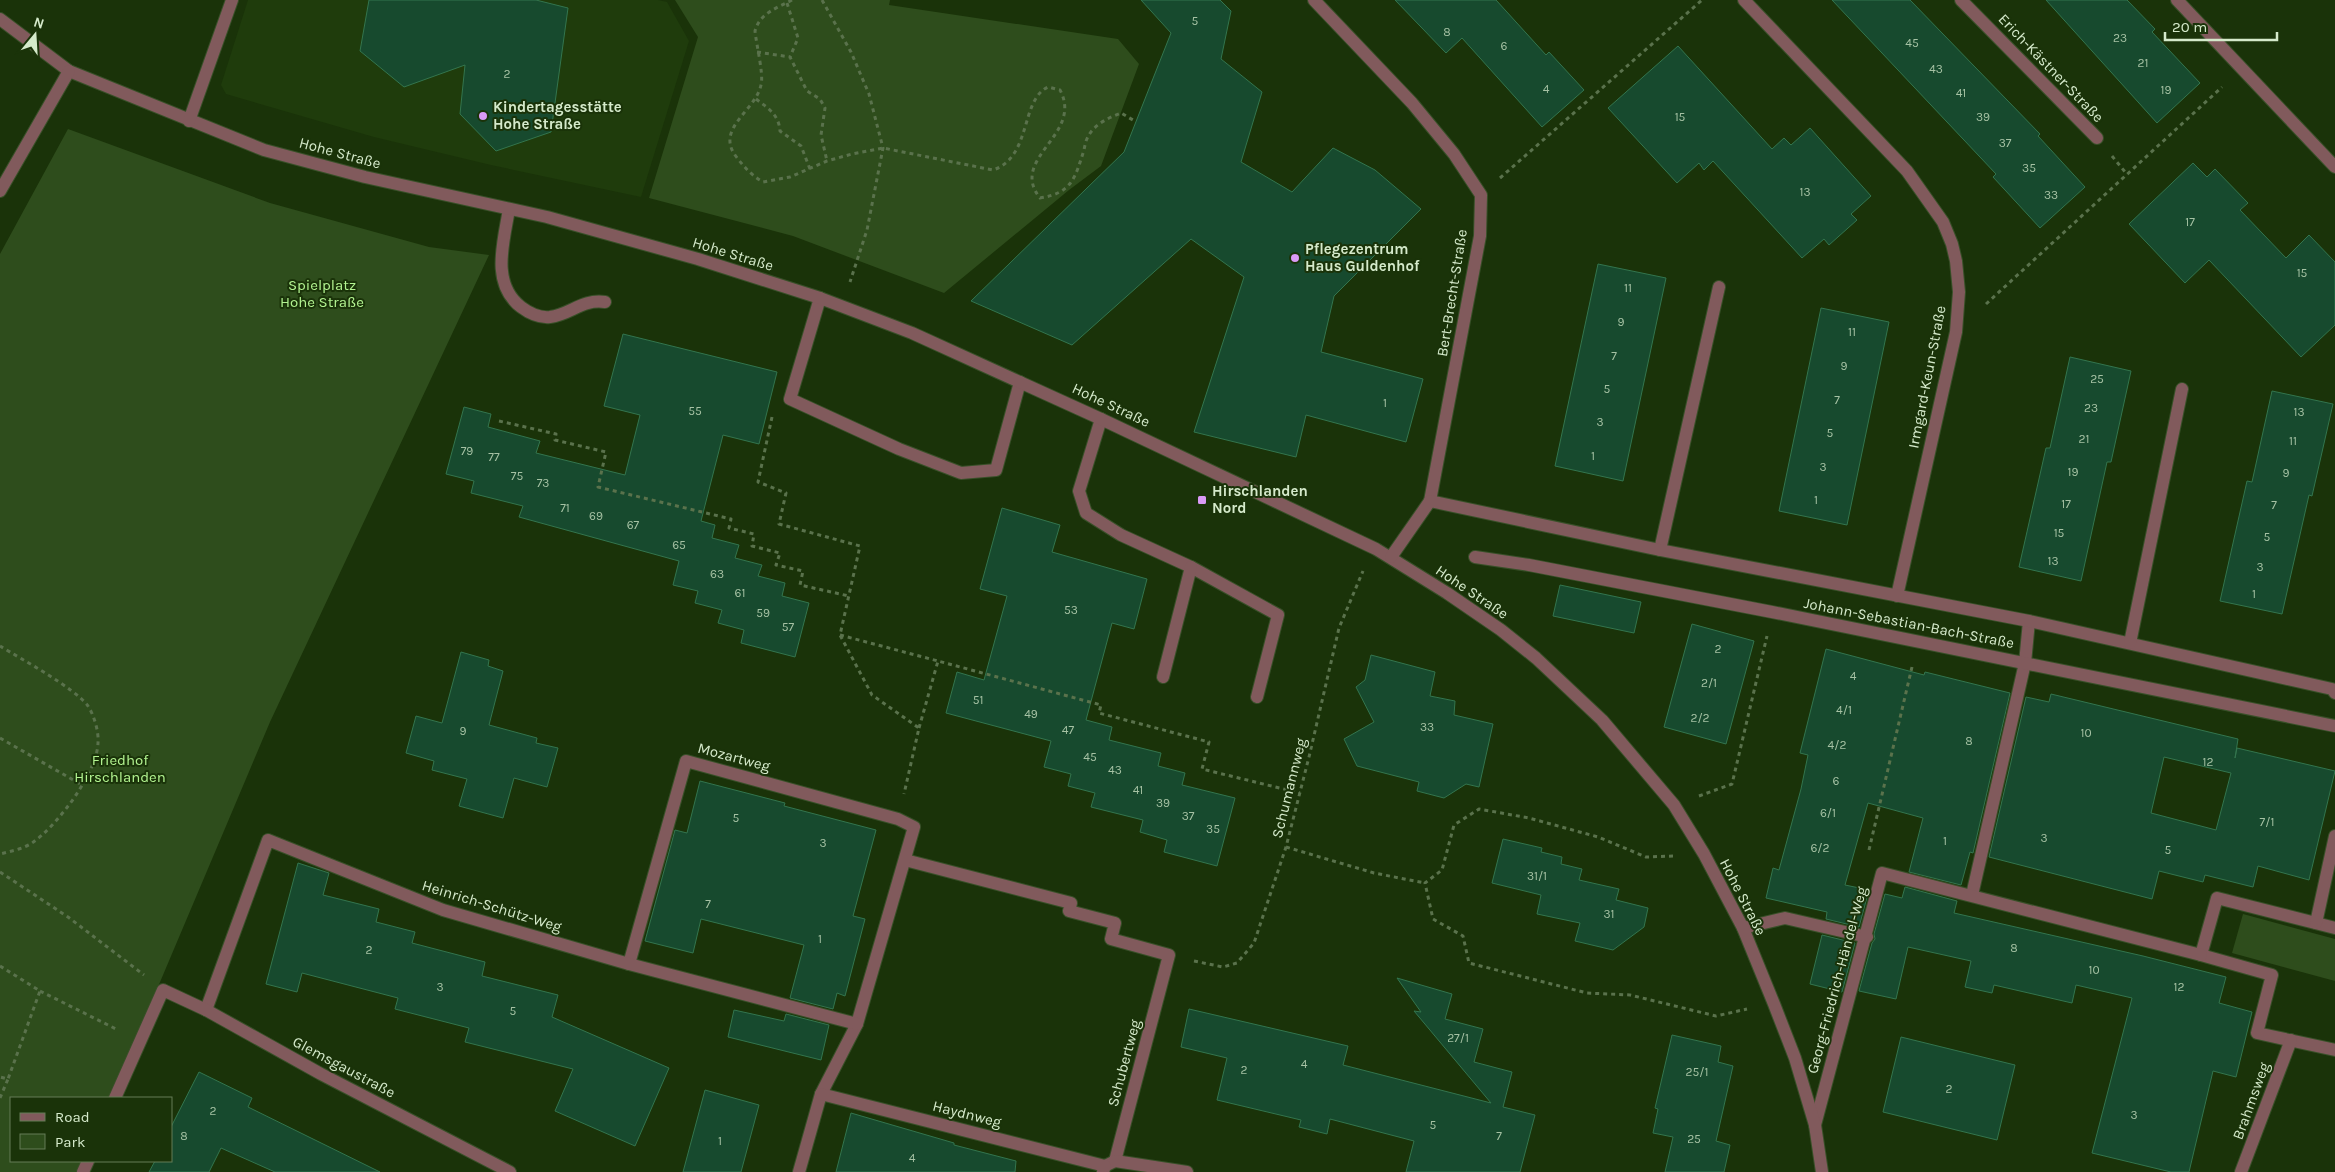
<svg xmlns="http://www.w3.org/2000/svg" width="2335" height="1172" viewBox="0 0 2335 1172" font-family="Karla,sans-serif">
<rect width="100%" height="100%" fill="#1a3309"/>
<!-- built -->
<path fill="#1f3c0c" d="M248 0H658L667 2 689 41 641 197 491 165 374 137 226 94 221 85Z"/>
<!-- green -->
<g fill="#2e4d1c">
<path d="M675 0H890L889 5 1118 39 1139 64 1101 166 1069 190 944 293 793 236 649 198 698 37Z"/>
<path d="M68 129 270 203 429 247 489 255 270 722 111 1098H11V1161H84L80 1172H0V254Z"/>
<path d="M2243 914 2335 939V981L2232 953Z"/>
</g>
<!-- building -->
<g fill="#174a2e" stroke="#33754e" fill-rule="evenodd">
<path d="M369 0H536L568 8 551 132 496 151 460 114 465 65 404 87 360 51Z"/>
<path d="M1141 0H1220L1231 11 1221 59 1262 92 1241 162 1292 192 1333 148 1375 170 1421 209 1334 296 1321 352 1423 379 1406 442 1306 415 1296 457 1194 432 1244 277 1191 239 1072 345 971 301 1124 152 1171 33Z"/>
<path d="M1395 0H1496L1546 55 1549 52 1584 90 1542 127 1462 38 1446 53Z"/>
<path d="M1832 0H1910L2040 134 2038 136 2085 187 2040 228 1993 177 1996 174Z"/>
<path d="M2046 0H2127L2155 29 2152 32 2200 83 2157 123Z"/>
<path d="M1678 46 1772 149 1784 138 1791 145 1810 128 1871 196 1851 214 1857 220 1829 245 1824 239 1802 258 1713 161 1704 170 1699 163 1677 183 1608 108Z"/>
<path d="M2193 163 2207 177 2215 169 2248 203 2240 210 2286 258 2309 235 2335 262V325L2301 357 2209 260 2185 283 2129 224Z"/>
<path d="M1598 264 1666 278 1623 481 1555 466Z"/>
<path d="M1821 308 1889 322 1847 525 1779 511Z"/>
<path d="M623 334 777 372 759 444 723 435 701 521 715 525 712 538 739 545 735 558 762 565 758 576 785 583 782 596 809 603 795 657 741 643 744 630 718 623 722 610 695 603 698 591 673 585 679 561 519 517 523 506 471 493 474 481 446 474 464 407 491 414 488 427 540 441 536 453 625 475 640 415 604 406Z"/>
<path d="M2070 357 2131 371 2111 462H2107L2081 581 2019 567 2046 448H2050Z"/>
<path d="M2272 391 2333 404 2312 496 2309 495 2282 614 2220 601 2247 481 2252 482Z"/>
<path d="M1002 508 1060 525 1052 552 1147 579 1134 629 1112 623 1086 720 1112 727 1109 740 1161 753 1158 766 1185 773 1182 785 1235 798 1217 866 1164 852 1167 840 1140 832 1143 820 1091 807 1095 793 1068 786 1071 774 1044 767 1051 741 946 713 957 672 984 680 1007 596 980 589Z"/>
<path d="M1560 585 1641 602 1634 633 1553 616Z"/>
<path d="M1692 624 1754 641 1726 744 1664 727Z"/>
<path d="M1826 649 1924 675 1925 672 2010 693 1973 853 1970 852 1961 885 1909 872 1923 818 1868 803 1845 885 1869 890 1859 927 1826 919 1827 912 1766 898 1773 868 1779 870 1801 789 1808 755 1800 753Z"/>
<path d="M461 652 489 660 488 666 503 671 489 725 537 738 536 743 558 748 547 787 514 778 503 818 459 806 467 779 432 770 434 761 406 753 416 716 442 723Z"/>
<path d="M1371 655 1435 672 1430 696 1455 701 1454 715 1493 724 1479 787 1466 784 1444 798 1417 791 1419 782 1357 766 1344 739 1374 722 1356 687 1365 680Z"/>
<path d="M2051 694 2238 739 2235 758 2237 748 2335 771 2309 880 2258 866 2253 887 2205 875 2203 882 2159 871 2152 899 1989 857 2026 697 2049 702ZM2164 757 2231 773 2216 830 2151 813Z"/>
<path d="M700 781 785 803 784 806 876 830 853 916 865 919 845 996 837 993 833 1009 790 998 804 945 701 919 693 953 645 941 675 830 687 833Z"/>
<path d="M1503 839 1542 848 1541 852 1562 857 1561 864 1582 869 1579 880 1619 889 1616 900 1648 908 1644 927 1613 950 1575 941 1580 923 1537 914 1541 895 1492 883Z"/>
<path d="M298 863 329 873 323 895 379 909 376 922 415 932 412 943 485 962 482 976 558 995 552 1017 669 1068 635 1146 555 1111 573 1069 465 1042 469 1028 395 1009 398 998 302 973 297 992 266 984Z"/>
<path d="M1905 887 1957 901 1954 913 2143 956 2226 977 2219 1003 2252 1012 2236 1077 2213 1071 2189 1172H2171L2092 1153 2132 998 2076 985 2072 1003 1994 985 1992 993 1965 987 1971 961 1908 947 1896 999 1859 991 1872 943 1875 939 1874 934 1885 894 1902 898Z"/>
<path d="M1822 935 1855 943 1842 992 1810 984Z"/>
<path d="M1397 978 1452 994 1445 1019 1483 1029 1474 1062 1512 1072 1503 1107 1535 1115 1520 1172H1406L1414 1141 1330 1119 1327 1134 1299 1127 1301 1120 1217 1100 1227 1058 1181 1047 1189 1009 1348 1046 1343 1065 1491 1103 1414 1011 1421 1012Z"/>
<path d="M734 1010 784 1021 786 1014 829 1025 821 1060 728 1037Z"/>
<path d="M1672 1035 1721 1046 1718 1062 1733 1066 1716 1141 1730 1145 1724 1172H1665L1673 1137 1653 1133 1658 1109 1655 1108Z"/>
<path d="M1901 1037 2015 1065 1997 1140 1883 1112Z"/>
<path d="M199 1072 252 1098 248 1107 380 1172H275L221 1148 209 1172H149L155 1161H171V1127Z"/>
<path d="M705 1090 759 1105 741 1172H683Z"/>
<path d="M851 1113 954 1143V1145L1016 1161 1015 1172H836Z"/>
</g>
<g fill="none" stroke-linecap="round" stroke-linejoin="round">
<!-- service casing -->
<g stroke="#385028" stroke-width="14">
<g id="service">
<path d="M509 209C504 241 490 283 521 307 529 313 540 318 550 317 572 314 581 299 605 302"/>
<path d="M820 298 790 399 899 449 961 473 996 470 1020 382"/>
<path d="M1101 419 1079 491 1086 513 1121 535 1191 567 1278 615 1257 697"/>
<path d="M1163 677 1191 567"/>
<path d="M1972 895 2025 663 2029 621"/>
<path d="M1743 928 1785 918 1867 937"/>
<path d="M2335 928 2217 898 2201 955 2272 975 2257 1033 2335 1050"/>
<path d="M1815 1125 1882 873 2201 955"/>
</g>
</g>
<!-- minor casing -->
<g stroke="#385028" stroke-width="14">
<g id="minor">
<path d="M1314 0 1412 103 1454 154 1481 195 1480 236 1430 501"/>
<path d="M1744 0 1907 171 1943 222 1952 244 1956 261 1959 292 1956 332 1897 596"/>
<path d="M1961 0 2097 138"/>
<path d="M2177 0 2335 167"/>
<path d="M0 19 69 71 264 150 365 177 547 217 698 259 820 298 912 333 1101 419 1376 549 1447 593 1501 630 1536 658 1602 720 1674 805 1704 854 1743 928 1774 1004 1795 1058 1815 1125 1822 1172"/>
<path d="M189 121 232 0"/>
<path d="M0 191 69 71"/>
<path d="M1660 550 1719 287"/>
<path d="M1391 557 1430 501 1660 550 2029 621 2332 689 2335 693"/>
<path d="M1475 557 1529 565 1772 612 2335 726"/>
<path d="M2130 643 2182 389"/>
<path d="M905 860 1071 903 1069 911 1115 923 1111 939 1169 955 1115 1161 1105 1166 1103 1172"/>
<path d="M2316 923 2335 836"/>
<path d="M629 964 686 761 898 819 914 827 857 1024 821 1094 799 1172"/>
<path d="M206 1010 268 840 443 910 629 964 857 1024"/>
<path d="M821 1094 1105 1166"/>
<path d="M115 1098 163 990 206 1010 321 1074 510 1172"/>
<path d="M1115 1161 1187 1172"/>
<path d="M83 1172 88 1161"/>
<path d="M2241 1172 2291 1040"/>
</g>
</g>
<!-- path -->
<g stroke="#5a724c" stroke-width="3" stroke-dasharray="4 4" stroke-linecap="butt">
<path d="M792 0C777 8 760 13 755 31 756 43 764 75 761 85 756 110 716 128 735 155 743 166 751 175 763 182L790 177 827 161 852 154 883 148 993 170C1032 157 1020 100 1048 87L1060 90C1084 135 1008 158 1040 198 1072 193 1075 178 1084 150 1085 145 1086 139 1089 135 1095 124 1110 117 1121 113L1133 120"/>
<path d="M822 0 851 52 869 94 883 148 867 230 850 282"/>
<path d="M787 3 798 38 790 57"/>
<path d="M757 52 790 57 807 91 820 99 825 108 821 135 827 161"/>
<path d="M756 99C768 108 779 115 780 131L801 146 810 169"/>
<path d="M2112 156 2126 173"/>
<path d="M1500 178 1702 0"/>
<path d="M1986 304 2222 87"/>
<path d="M772 417 758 482 786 493 779 524 860 546 840 635 872 695 919 728 904 794"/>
<path d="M499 421 556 434 555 440 606 452 598 487 731 519 729 528 754 534 752 546 780 553 776 565 803 571 800 585 849 596"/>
<path d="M840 635 938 661"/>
<path d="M0 646C21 659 75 688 88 706 94 715 99 732 98 743 97 773 57 826 32 843 23 849 11 851 0 854"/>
<path d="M919 728 938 661 1101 705 1099 713 1209 742 1202 769 1300 793"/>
<path d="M0 738 82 785"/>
<path d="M1699 796 1732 784 1767 636"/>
<path d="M1286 847 1374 873 1425 883"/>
<path d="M1869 850 1912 667"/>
<path d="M1673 856 1646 857 1598 837 1529 818 1479 809 1454 825 1442 870 1425 883 1433 919 1463 936 1469 963 1587 993 1630 995 1716 1016 1747 1009"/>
<path d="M0 872 68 917 144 975"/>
<path d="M1194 961 1223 967 1237 963 1254 943 1286 847 1309 757 1339 628 1363 571"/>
<path d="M0 966 40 991 8 1079 0 1077"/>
<path d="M40 991 118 1030"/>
<path d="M0 1098 8 1079"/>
</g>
<!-- service -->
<use href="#service" stroke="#815a5c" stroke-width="12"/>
<!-- minor -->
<use href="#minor" stroke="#815a5c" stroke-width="12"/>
</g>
<!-- markers -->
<g fill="#da9af6" stroke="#1a3309" stroke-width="2">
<circle cx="483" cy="116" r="5"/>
<circle cx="1295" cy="258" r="5"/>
<rect x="1197" y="495" width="10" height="10" rx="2.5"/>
</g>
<g text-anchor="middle" stroke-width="4" stroke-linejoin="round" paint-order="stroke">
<!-- number labels -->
<g font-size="12" fill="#a6c2a4">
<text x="1195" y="25">5</text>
<text x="1447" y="36">8</text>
<text x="2120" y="42">23</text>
<text x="1912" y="47">45</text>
<text x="1504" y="50">6</text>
<text x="2143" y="67">21</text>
<text x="1936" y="73">43</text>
<text x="507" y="78">2</text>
<text x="1546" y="93">4</text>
<text x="2166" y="94">19</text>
<text x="1961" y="97">41</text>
<text x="1680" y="121">15</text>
<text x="1983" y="121">39</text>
<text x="2005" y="147">37</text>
<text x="2029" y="172">35</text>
<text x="1805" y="196">13</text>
<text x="2051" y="199">33</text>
<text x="2190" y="226">17</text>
<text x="2302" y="277">15</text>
<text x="1628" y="292">11</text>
<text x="1621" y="326">9</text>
<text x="1852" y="336">11</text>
<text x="1614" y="360">7</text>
<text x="1844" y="370">9</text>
<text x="2097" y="383">25</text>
<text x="1607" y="393">5</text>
<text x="1837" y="404">7</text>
<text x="1385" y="407">1</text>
<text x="2091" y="412">23</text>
<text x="695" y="415">55</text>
<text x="2299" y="416">13</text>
<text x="1600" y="426">3</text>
<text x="1830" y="437">5</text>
<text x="2084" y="443">21</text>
<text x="2293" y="445">11</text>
<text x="467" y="455">79</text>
<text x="1593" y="460">1</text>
<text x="494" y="461">77</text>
<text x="1823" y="471">3</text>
<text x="2073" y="476">19</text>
<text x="2286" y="477">9</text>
<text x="517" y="480">75</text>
<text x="543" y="487">73</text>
<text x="1816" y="504">1</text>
<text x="2066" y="508">17</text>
<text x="2274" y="509">7</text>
<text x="565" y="512">71</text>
<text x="596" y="520">69</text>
<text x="633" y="529">67</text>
<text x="2059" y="537">15</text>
<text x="2267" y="541">5</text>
<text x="679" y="549">65</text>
<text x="2053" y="565">13</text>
<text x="2260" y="571">3</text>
<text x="717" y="578">63</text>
<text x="740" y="597">61</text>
<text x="2254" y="598">1</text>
<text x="1071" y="614">53</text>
<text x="763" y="617">59</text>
<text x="788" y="631">57</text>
<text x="1718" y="653">2</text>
<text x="1853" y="680">4</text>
<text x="1709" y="687">2/1</text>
<text x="978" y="704">51</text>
<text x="1844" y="714">4/1</text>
<text x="1031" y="718">49</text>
<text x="1700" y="722">2/2</text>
<text x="1427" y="731">33</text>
<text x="1068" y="734">47</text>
<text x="463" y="735">9</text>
<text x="2086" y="737">10</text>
<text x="1969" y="745">8</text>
<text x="1837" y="749">4/2</text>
<text x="1090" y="761">45</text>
<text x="2208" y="766">12</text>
<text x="1115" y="774">43</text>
<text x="1836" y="785">6</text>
<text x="1138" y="794">41</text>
<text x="1163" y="807">39</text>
<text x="1828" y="817">6/1</text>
<text x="1188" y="820">37</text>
<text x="736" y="822">5</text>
<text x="2267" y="826">7/1</text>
<text x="1213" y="833">35</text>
<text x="2044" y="842">3</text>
<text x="1945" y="845">1</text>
<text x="823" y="847">3</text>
<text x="1820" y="852">6/2</text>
<text x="2168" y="854">5</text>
<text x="1537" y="880">31/1</text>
<text x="708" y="908">7</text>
<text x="1609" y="918">31</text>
<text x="820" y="943">1</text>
<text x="2014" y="952">8</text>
<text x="369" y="954">2</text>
<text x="2094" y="974">10</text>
<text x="440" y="991">3</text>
<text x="2179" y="991">12</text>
<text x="513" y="1015">5</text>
<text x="1458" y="1042">27/1</text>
<text x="1304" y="1068">4</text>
<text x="1244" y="1074">2</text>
<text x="1697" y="1076">25/1</text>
<text x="1949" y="1093">2</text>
<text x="213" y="1115">2</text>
<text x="2134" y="1119">3</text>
<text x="1433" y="1129">5</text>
<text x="184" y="1140">8</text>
<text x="1499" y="1140">7</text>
<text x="1694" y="1143">25</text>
<text x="720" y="1145">1</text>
<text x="912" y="1162">4</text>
</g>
<!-- street labels -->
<g font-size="15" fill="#d5eacb" stroke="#1a3309">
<text transform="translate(2051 68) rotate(46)" y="5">Erich-Kästner-Straße</text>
<text transform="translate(340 153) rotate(15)" y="5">Hohe Straße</text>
<text transform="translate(733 254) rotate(17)" y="5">Hohe Straße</text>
<text transform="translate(1452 293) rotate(-81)" y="5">Bert-Brecht-Straße</text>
<text transform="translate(1927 377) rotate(-79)" y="5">Irmgard-Keun-Straße</text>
<text transform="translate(1111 405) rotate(25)" y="5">Hohe Straße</text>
<text transform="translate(1472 592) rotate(34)" y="5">Hohe Straße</text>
<text transform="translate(1909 623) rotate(11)" y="5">Johann-Sebastian-Bach-Straße</text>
<text transform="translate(734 757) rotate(15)" y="5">Mozartweg</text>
<text transform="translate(1289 788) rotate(-76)" y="5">Schumannweg</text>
<text transform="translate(1743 897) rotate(63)" y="5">Hohe Straße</text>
<text transform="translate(492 906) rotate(17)" y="5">Heinrich-Schütz-Weg</text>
<text transform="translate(1837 980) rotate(-75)" y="5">Georg-Friedrich-Händel-Weg</text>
<text transform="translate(1124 1063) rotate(-75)" y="5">Schubertweg</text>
<text transform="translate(344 1067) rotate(28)" y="5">Glemsgaustraße</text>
<text transform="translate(2251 1101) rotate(-70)" y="5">Brahmsweg</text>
<text transform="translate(967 1114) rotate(14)" y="5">Haydnweg</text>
</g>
<!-- poi labels -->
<g font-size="15" font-weight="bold" fill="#d5eacb" stroke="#1a3309" text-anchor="start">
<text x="493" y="112">Kindertagesstätte<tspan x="493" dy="17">Hohe Straße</tspan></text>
<text x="1305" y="254">Pflegezentrum<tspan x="1305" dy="17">Haus Guldenhof</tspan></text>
<text x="1212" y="496">Hirschlanden<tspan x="1212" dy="17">Nord</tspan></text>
</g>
<!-- park labels -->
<g font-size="15" fill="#b3f491" stroke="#1a3309">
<text x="322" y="290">Spielplatz<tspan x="322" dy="17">Hohe Straße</tspan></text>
<text x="120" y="765">Friedhof<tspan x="120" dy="17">Hirschlanden</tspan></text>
</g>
</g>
<!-- legend -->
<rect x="10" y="1097" width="162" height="65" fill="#1a3309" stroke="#657c57"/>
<rect x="20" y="1113" width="25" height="8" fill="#815a5c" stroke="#657c57"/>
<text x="55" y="1122" font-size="15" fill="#d5eacb">Road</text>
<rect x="20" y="1134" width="25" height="15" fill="#2e4d1c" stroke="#657c57"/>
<text x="55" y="1147" font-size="15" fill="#d5eacb">Park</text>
<!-- north arrow -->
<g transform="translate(35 35) rotate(18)" stroke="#1a3309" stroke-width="4" paint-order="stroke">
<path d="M0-4L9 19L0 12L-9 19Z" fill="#d5eacb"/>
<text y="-8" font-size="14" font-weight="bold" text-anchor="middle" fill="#d5eacb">N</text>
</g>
<!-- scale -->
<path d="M2165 32v8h112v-8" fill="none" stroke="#d5eacb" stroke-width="2.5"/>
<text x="2172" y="32" font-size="15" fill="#d5eacb" stroke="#1a3309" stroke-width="4" paint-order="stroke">20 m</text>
</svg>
